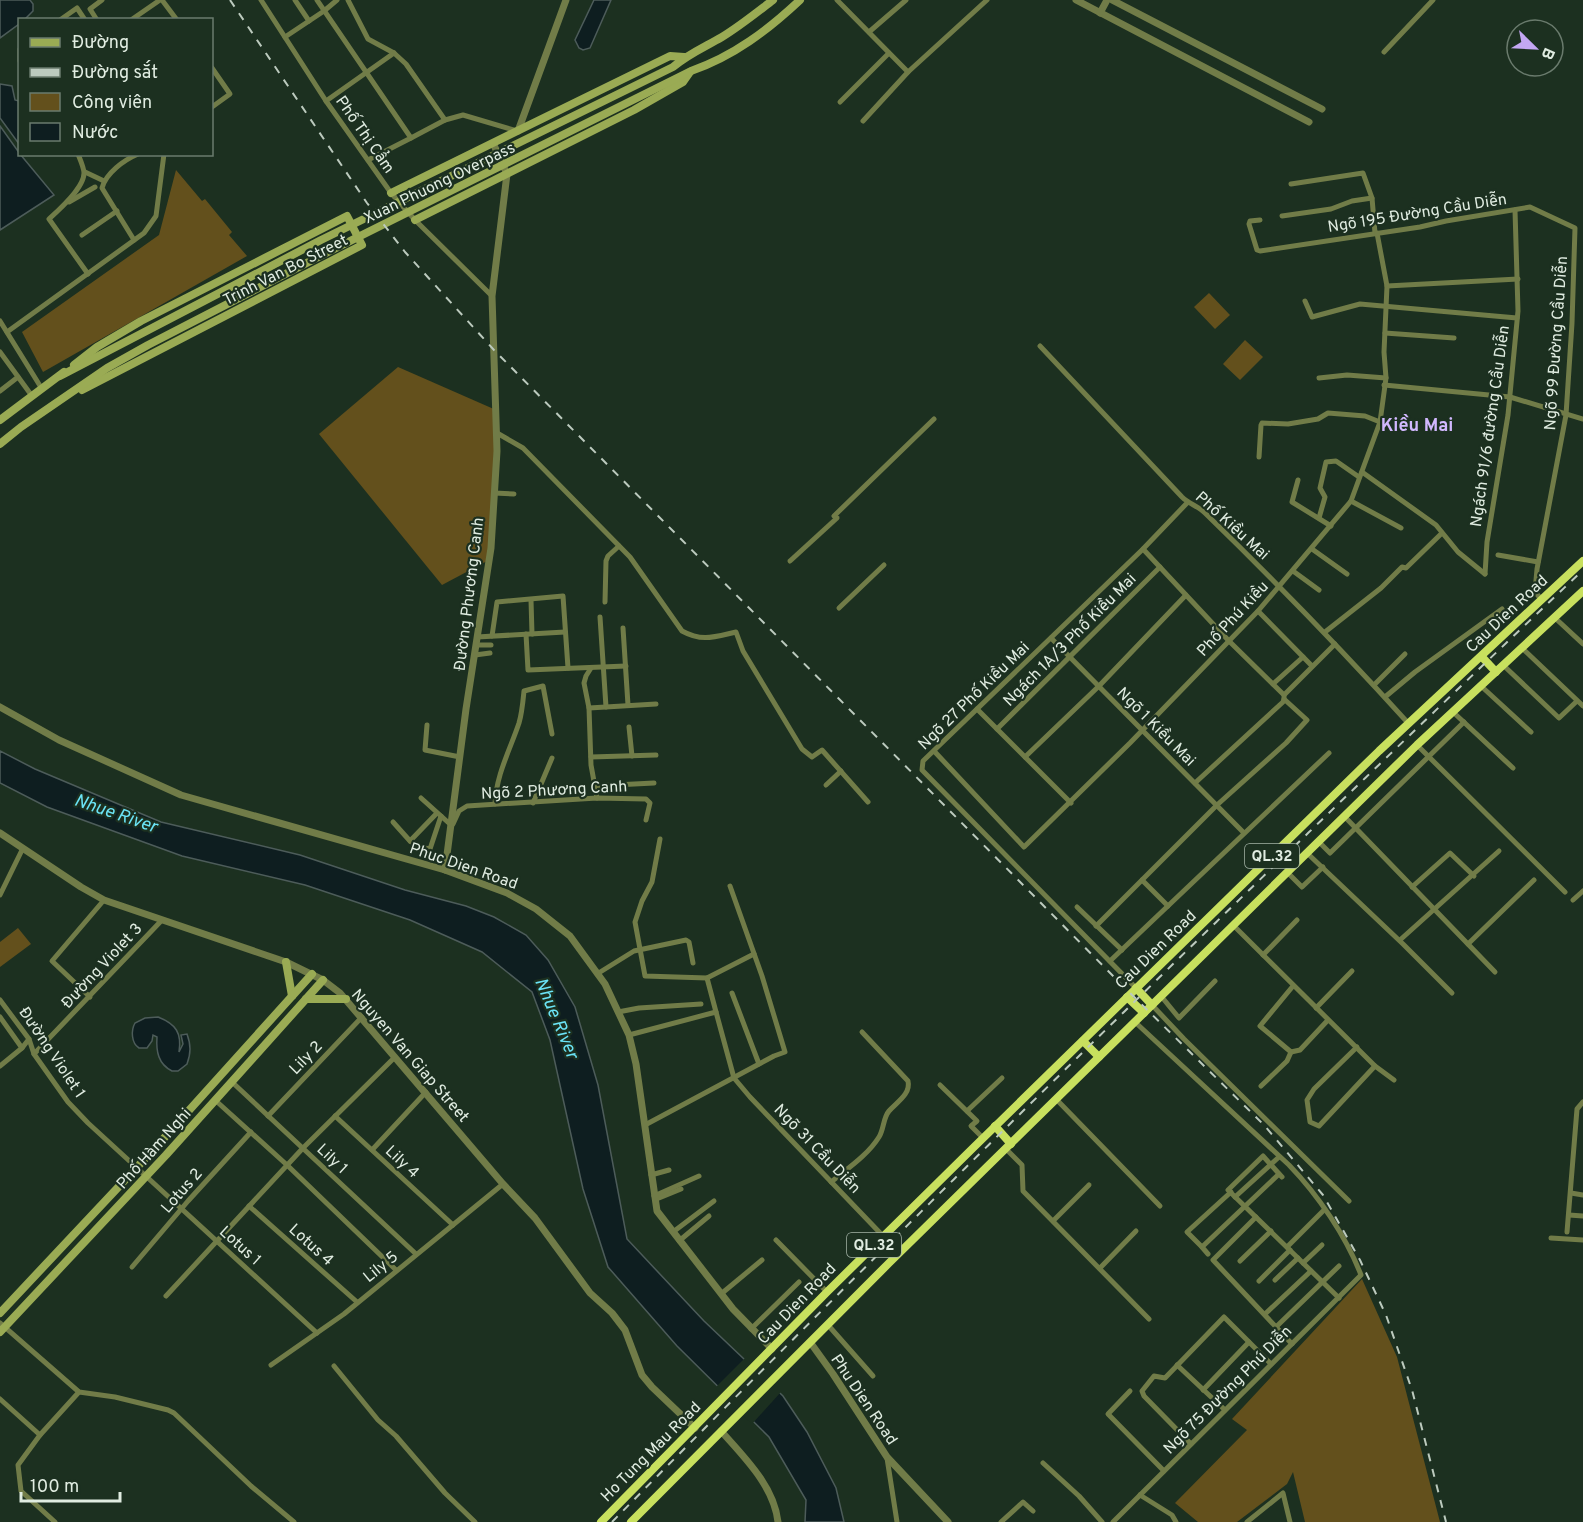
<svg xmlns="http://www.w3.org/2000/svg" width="1583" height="1522" viewBox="0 0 1583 1522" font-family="Overpass,sans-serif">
<rect width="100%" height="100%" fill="#1c3020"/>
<!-- green -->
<g fill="#63501c">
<path d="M176 170 202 201 205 199 232 232 229 235 247 256 43 372 22 332 159 235Z"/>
<path d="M1209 293 1230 315 1215 329 1194 307Z"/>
<path d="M1245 340 1263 357 1240 380 1223 364Z"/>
<path d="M398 367 496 410 489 560 442 585 319 434Z"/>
<path d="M18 928 31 944 0 967V942Z"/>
<path d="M1362 1279 1397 1357 1440 1522H1305L1293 1472 1287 1484 1237 1522H1198L1175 1503 1247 1430 1232 1419Z"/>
</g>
<!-- water -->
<g fill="#0e1e20" stroke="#4d5c5a" stroke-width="1.5">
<path d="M0 0H30L33 4V11L25 19 20 20 19 24 0 38Z"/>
<path d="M594 0H611L590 48 583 50 579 48 575 40Z"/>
<path d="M0 84 12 86 15 100 19 101V144L0 118Z"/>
<path d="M0 126 20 154 54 195 0 230Z"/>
<path d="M0 751 35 769 161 822 300 855 405 890 466 906 494 917 526 935 548 960 575 1007 598 1085 627 1239 704 1321 783 1396 807 1432 836 1488 844 1522H805L806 1500 769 1437 677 1346 608 1267 583 1189 550 1040 532 992 482 952 410 920 305 885 182 856 47 807 0 783Z"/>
<path d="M158 1017C176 1024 182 1033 179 1052L183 1044 181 1035 187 1034C191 1045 191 1053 187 1064L178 1071H172C158 1064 156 1051 157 1037L153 1035 152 1041 147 1048H139C131 1043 131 1030 135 1023L145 1018Z"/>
</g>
<!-- pier -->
<path fill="#1c3020" d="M746 1357 781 1392 752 1424 715 1388Z"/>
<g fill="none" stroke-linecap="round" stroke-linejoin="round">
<!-- minor -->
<g stroke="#717c48" stroke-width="5">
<path d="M162 0 177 20"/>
<path d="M261 0 326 101 391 193 415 220 492 296"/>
<path d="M295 0 309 21"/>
<path d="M317 0 411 138 368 160"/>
<path d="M348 0 368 39 394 53 406 64 445 120"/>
<path d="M837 0 908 72"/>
<path d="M60 20 77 8 85 20"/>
<path d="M97 20 90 9 102 0"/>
<path d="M131 20 160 0"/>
<path d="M869 32 906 0"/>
<path d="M285 37 324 11 337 0"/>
<path d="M20 49V61"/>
<path d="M1384 52 1433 0"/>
<path d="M212 68 230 94 212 107"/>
<path d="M326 101 394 53"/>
<path d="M840 102 889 53"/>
<path d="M863 121 908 72 987 0"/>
<path d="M411 138 445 120 463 115 517 131"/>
<path d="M78 154C80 159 84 168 84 173 84 188 59 210 49 219L88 274"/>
<path d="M85 172 104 181"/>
<path d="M1291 184 1363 173 1372 198 1375 233"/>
<path d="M69 202 95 187"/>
<path d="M1282 216 1331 209 1352 201 1372 198"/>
<path d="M1260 220 1250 221 1249 224 1257 250 1260 251 1420 227 1446 221 1530 207 1575 228 1572 323 1566 415 1537 569 1535 592 1542 600"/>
<path d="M82 235 117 211"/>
<path d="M134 240 102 188C106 173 124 160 138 154"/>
<path d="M1387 286 1518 279"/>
<path d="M1305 301 1312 317 1360 304 1517 318"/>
<path d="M0 321 42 389"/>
<path d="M7 332 144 233 156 216 164 154"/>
<path d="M1385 333 1454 338"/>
<path d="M1040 346 1182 497C1189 504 1198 506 1205 513 1275 581 1343 651 1409 724"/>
<path d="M0 352 32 396"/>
<path d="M1319 378 1347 375 1386 378"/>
<path d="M1384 385 1510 397 1583 419"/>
<path d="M0 391 18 377"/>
<path d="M497 433 523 448 630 557 682 631C702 642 714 637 736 632L743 651 802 749 812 757 822 750 868 802"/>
<path d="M1259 457 1261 425 1262 423 1288 424 1318 419 1328 413 1365 416 1380 422"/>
<path d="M1362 472 1436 525 1458 552 1485 574"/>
<path d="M1298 480 1292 502 1331 526"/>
<path d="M494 493 514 494"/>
<path d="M1351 501 1401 528"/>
<path d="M834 516 934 419"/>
<path d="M1319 518 1325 497 1320 488 1326 462 1336 461 1359 477"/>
<path d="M1312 549 1347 574"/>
<path d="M1498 555 1538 562"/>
<path d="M790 561 837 518"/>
<path d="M1293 571 1319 590"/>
<path d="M1485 574 1487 542 1508 415 1518 311 1515 210"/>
<path d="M531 600 532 634"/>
<path d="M605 602 606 561 608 556 619 546"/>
<path d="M839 608 884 565"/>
<path d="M1258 611 1312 666"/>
<path d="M600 617 606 707"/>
<path d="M1554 617 1583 644"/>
<path d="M623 628 628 705"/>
<path d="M1325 632 1381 588 1402 567 1406 568 1442 533"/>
<path d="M526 634 528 670 626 666"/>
<path d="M492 636 497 602 563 596 568 668"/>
<path d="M477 637 565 632"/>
<path d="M1051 638 1244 833"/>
<path d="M476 645H491"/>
<path d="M1522 648 1583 706"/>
<path d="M475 655 490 653"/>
<path d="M1503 665 1559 718 1577 701"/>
<path d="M591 668 586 676 584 683 589 708 591 765 597 798"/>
<path d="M1273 684 1303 657"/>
<path d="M1374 685 1405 654"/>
<path d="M1481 686 1531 732"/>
<path d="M1284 695 1335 644"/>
<path d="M1385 697 1415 672 1502 609"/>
<path d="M589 708 656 704"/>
<path d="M977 709 1071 803"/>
<path d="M1453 712 1513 768"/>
<path d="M427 725 425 750 460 757"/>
<path d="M629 727 632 756"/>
<path d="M997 729 1160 567"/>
<path d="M1417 745 1565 892"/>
<path d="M934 751 1024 847 1130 743 1258 611 1351 501 1380 422 1386 378 1384 352 1387 286 1377 233"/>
<path d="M591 757 656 755"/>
<path d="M1025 757 1099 686 1186 595"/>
<path d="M1195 783 1283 702 1284 699"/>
<path d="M826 785 841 771"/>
<path d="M595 786 654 783"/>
<path d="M421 798 451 825"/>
<path d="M533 803 552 758"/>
<path d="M495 804C496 775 510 750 519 723 522 713 523 701 524 691L543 686 552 734"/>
<path d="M437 813 410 841 420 847 430 849 441 816"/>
<path d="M1344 816 1495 972"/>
<path d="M393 822 410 841"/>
<path d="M453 824 459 811 467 806 597 798 646 799 650 803 646 820"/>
<path d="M660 839 652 882 642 901 635 922 645 976 707 978 754 954"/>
<path d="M1318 841 1330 853 1464 722"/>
<path d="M1307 853 1403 944 1452 993"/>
<path d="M1287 872 1302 887 1323 867"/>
<path d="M1142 880 1168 906"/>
<path d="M1412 887 1450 853 1474 876"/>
<path d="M0 895 23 848"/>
<path d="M1573 900 1583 891"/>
<path d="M1077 907 1122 950"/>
<path d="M1233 925 1375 1066 1394 1080"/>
<path d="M1096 926 1217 805 1286 743 1307 720 1284 699V695L1229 641 1143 549"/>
<path d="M1400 940 1499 851"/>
<path d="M1468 944 1534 880"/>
<path d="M1263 955 1297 920"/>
<path d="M1110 961 1329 753"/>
<path d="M597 974 634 951 686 940 689 942 693 963"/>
<path d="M1136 988 922 770 923 761 1143 549 1188 502"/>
<path d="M732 993 759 1064"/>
<path d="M1161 996 1179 1018 1215 981"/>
<path d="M90 997 52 961 104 900"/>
<path d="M0 1000 29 1039 34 1054 68 1102 88 1123 317 1333"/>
<path d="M1152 1005 1184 1039 1349 1201"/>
<path d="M1316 1008 1352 971"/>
<path d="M618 1012 639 1008 701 1004"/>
<path d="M716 1012 734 1078 750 1097 883 1236"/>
<path d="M0 1017 22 1048"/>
<path d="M629 1035 716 1012 707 978"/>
<path d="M1357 1047 1314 1089 1307 1100 1310 1122 1319 1126 1375 1066"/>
<path d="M1291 1052 1260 1026 1293 986"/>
<path d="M1291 1052 1300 1050 1328 1020"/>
<path d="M34 1054 162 920"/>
<path d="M0 1066 22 1048 29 1039"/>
<path d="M232 1082 416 1254"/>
<path d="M940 1085 977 1121 971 1126 983 1138"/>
<path d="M1261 1086 1287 1061 1291 1052"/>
<path d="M1056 1099 1160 1206"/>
<path d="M215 1100 287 1165 396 1270"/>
<path d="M967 1111 1002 1078"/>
<path d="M268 1116 362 1017"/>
<path d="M335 1116 453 1225"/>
<path d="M645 1125 774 1056 785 1052 762 976 730 886"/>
<path d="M1006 1149 1022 1165 1023 1191 1149 1319"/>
<path d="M372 1150 426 1092"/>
<path d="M651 1175 669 1170"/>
<path d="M1282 1177 1263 1156 1228 1190 1339 1298"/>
<path d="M831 1182C847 1169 868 1155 879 1137 884 1129 883 1118 889 1111 897 1102 911 1094 908 1081L862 1032"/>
<path d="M1571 1193 1583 1195"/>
<path d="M654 1196 699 1176"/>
<path d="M1235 1197 1279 1157"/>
<path d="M659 1198 681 1189"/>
<path d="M249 1206 357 1302"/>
<path d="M1569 1215 1583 1216"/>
<path d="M1256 1217 1213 1260 1292 1344"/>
<path d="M1053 1221 1089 1185"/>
<path d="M673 1232 714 1201"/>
<path d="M1567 1232 1577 1109 1583 1102"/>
<path d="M1551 1238 1583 1240"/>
<path d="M776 1240 827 1292"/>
<path d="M679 1241 709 1216"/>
<path d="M1202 1247 1187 1232 1231 1192"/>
<path d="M1287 1247 1324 1210"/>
<path d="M1208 1254 1202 1247 1279 1174"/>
<path d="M1240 1261 1271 1231"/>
<path d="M1303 1263 1322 1245"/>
<path d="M132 1267 188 1201 251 1132"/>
<path d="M1100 1268 1136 1231"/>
<path d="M1275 1280 1298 1258"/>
<path d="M1259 1281 1290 1250"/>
<path d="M721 1294 762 1260"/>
<path d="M166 1296 303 1148 395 1057"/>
<path d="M1265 1314 1311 1271"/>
<path d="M0 1323 79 1392 115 1397 168 1410 174 1413 251 1486 294 1522"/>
<path d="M828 1325 873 1376"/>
<path d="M1276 1327 1339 1266"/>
<path d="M751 1329 799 1282"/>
<path d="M271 1365 344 1314 503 1184"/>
<path d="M1177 1365 1225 1410"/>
<path d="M334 1366 378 1420 396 1436 445 1493 475 1522"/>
<path d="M1203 1390 1249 1342"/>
<path d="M1130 1391 1108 1414 1164 1471"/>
<path d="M0 1399 40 1435"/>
<path d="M1191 1444 1144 1396 1142 1391 1154 1376 1165 1378 1224 1317 1271 1364"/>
<path d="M887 1458 897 1522"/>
<path d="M1043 1463 1079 1496 1102 1522"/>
<path d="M1140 1495 1172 1515 1176 1522"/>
<path d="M55 1522 21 1491 18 1465 40 1435 79 1392"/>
<path d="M1001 1522 1023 1502 1033 1511"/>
<path d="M1113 1522 1361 1275C1346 1236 1318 1195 1289 1165L1135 1022"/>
<path d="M1247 1522 1283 1493 1290 1522"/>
</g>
<!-- tertiary -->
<g stroke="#717c48" stroke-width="7">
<path d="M1076 0 1309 122"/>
<path d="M1112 0 1322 109"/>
<path d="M1100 13 1107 0"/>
<path d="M518 131 566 0"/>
<path d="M0 707 59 740 181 795 445 870 507 893 536 909 570 936 605 984 629 1035 636 1064 657 1211 733 1309 772 1349"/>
<path d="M0 833 81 887 104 900 286 962 323 980 340 993 503 1184 535 1218 590 1293 612 1313 625 1330 642 1375 652 1387 695 1428"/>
<path d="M445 870 466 709 491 548 497 451 492 296 507 174 493 143"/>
<path d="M810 1342 833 1374 887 1457 948 1522"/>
<path d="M721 1431C744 1457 774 1486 778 1522"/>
</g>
<!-- secondary -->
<g stroke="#9aab54" stroke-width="8">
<path d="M391 193 670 56 684 57"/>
<path d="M415 220 634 110 683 82 690 72"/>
<path d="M74 365 97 347 141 321 347 216 362 245 82 390"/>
<path d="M60 376 321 240 673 67C688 54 705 47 722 37 740 26 756 13 773 0"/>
<path d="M0 420 64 372"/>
<path d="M0 444 21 427 107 368 148 345 326 253 691 71C734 56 768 30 800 0"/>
<path d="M286 962 292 996"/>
<path d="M306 999H346"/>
<path d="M0 1313 156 1147 312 974"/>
<path d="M0 1332 166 1155 323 980"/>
</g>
<!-- trunk -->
<g stroke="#c8e05e" stroke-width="8">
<path d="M1482 657 1496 672"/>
<path d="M1136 988 1152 1005"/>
<path d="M1127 997 1144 1013"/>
<path d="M1083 1041 1099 1057"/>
<path d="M995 1126 1011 1144"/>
<path d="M601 1522 827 1292 973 1148 1379 751 1583 561"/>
<path d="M631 1522 889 1263 1417 745 1583 591"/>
</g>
<!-- rail -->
<g stroke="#bccabe" stroke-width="2" stroke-dasharray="8 8" stroke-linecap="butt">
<path d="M230 0 367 203 405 252 494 350 1124 987 1264 1125 1323 1195 1360 1260 1386 1315 1412 1390 1446 1522"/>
<path d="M612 1522C930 1199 1254 882 1583 570"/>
</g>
</g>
<g text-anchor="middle" stroke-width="4.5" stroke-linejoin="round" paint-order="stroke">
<!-- shield labels -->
<g fill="#1c3020" stroke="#a5b4a7" stroke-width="1.5">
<rect x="1245" y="844" width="54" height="24" rx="4.5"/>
<rect x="847" y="1233" width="54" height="24" rx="4.5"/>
</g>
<g font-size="15" font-weight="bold" fill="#e0ece1">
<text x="1272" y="861">QL.32</text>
<text x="874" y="1250">QL.32</text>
</g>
<!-- street labels -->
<g font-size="16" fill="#e0ece1" stroke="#1c3020">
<text transform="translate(366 134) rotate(55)" y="6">Phố Thị Cẩm</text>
<text transform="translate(439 182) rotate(-26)" y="6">Xuan Phuong Overpass</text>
<text transform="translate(1417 212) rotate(-9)" y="6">Ngõ 195 Đường Cầu Diễn</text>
<text transform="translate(285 269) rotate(-27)" y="6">Trinh Van Bo Street</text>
<text transform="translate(1555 343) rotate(-86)" y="6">Ngõ 99 Đường Cầu Diễn</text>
<text transform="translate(1489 426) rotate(-82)" y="6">Ngách 91/6 đường Cầu Diễn</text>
<text transform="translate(1233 525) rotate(42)" y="6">Phố Kiều Mai</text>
<text transform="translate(468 594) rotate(-83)" y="6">Đường Phương Canh</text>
<text transform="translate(1506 613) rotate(-43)" y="6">Cau Dien Road</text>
<text transform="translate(1232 618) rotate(-47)" y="6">Phố Phú Kiều</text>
<text transform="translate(1069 639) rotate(-45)" y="6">Ngách 1A/3 Phố Kiều Mai</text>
<text transform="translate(973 695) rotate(-44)" y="6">Ngõ 27 Phố Kiều Mai</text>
<text transform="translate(1157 726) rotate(45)" y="6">Ngõ 1 Kiều Mai</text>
<text transform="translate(554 789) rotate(-3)" y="6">Ngõ 2 Phương Canh</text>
<text transform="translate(464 865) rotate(19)" y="6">Phuc Dien Road</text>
<text transform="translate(1155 949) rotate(-44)" y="6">Cau Dien Road</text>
<text transform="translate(101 965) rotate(-47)" y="6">Đường Violet 3</text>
<text transform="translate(53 1052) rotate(56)" y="6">Đường Violet 1</text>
<text transform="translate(411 1055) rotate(49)" y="6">Nguyen Van Giap Street</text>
<text transform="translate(305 1057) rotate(-46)" y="6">Lily 2</text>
<text transform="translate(153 1148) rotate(-48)" y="6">Phố Hàm Nghi</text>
<text transform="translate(818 1148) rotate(46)" y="6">Ngõ 31 Cầu Diễn</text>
<text transform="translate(333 1158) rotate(43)" y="6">Lily 1</text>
<text transform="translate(403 1161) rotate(43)" y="6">Lily 4</text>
<text transform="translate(181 1190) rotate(-49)" y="6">Lotus 2</text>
<text transform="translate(312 1244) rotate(42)" y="6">Lotus 4</text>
<text transform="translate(241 1245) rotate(42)" y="6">Lotus 1</text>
<text transform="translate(380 1266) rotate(-39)" y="6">Lily 5</text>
<text transform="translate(796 1303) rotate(-46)" y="6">Cau Dien Road</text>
<text transform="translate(1227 1389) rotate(-45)" y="6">Ngõ 75 Đường Phú Diễn</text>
<text transform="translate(865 1399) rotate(56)" y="6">Phu Dien Road</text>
<text transform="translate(650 1451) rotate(-45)" y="6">Ho Tung Mau Road</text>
</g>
<!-- neighbourhood labels -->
<g font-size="18" font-weight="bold" fill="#d1b8fe" stroke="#1c3020">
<text x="1417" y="431">Kiều Mai</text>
</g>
<!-- water labels -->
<g font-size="18" font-style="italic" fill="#6be4f7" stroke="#1c3020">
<text transform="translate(116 813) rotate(19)" y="6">Nhue River</text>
<text transform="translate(557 1018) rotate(67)" y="6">Nhue River</text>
</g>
</g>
<!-- legend -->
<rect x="18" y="18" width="195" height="138" fill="#1c3020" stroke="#6a7b6d" stroke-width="1.5"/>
<rect x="30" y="38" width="30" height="9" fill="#9aab54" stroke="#6a7b6d" stroke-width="1.5"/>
<text x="72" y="48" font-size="18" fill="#e0ece1">Đường</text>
<rect x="30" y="68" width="30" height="9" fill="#bccabe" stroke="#6a7b6d" stroke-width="1.5"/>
<text x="72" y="78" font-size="18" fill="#e0ece1">Đường sắt</text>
<rect x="30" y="93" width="30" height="18" fill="#63501c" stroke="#6a7b6d" stroke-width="1.5"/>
<text x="72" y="108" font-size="18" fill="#e0ece1">Công viên</text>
<rect x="30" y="123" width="30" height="18" fill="#0e1e20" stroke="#6a7b6d" stroke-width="1.5"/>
<text x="72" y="138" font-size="18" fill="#e0ece1">Nước</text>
<!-- north arrow -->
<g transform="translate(1535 48) rotate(114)"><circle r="28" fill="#1c3020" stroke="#6a7b6d" stroke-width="1.5"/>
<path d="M0-4.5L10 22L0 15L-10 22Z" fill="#c3a7f2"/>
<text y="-9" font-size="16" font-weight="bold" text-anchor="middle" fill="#e0ece1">B</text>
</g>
<!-- scale -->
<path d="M21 1492v9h99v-9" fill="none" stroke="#e0ece1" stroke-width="3"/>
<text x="30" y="1492" font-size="18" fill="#e0ece1" stroke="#1c3020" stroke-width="4.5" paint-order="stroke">100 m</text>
</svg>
